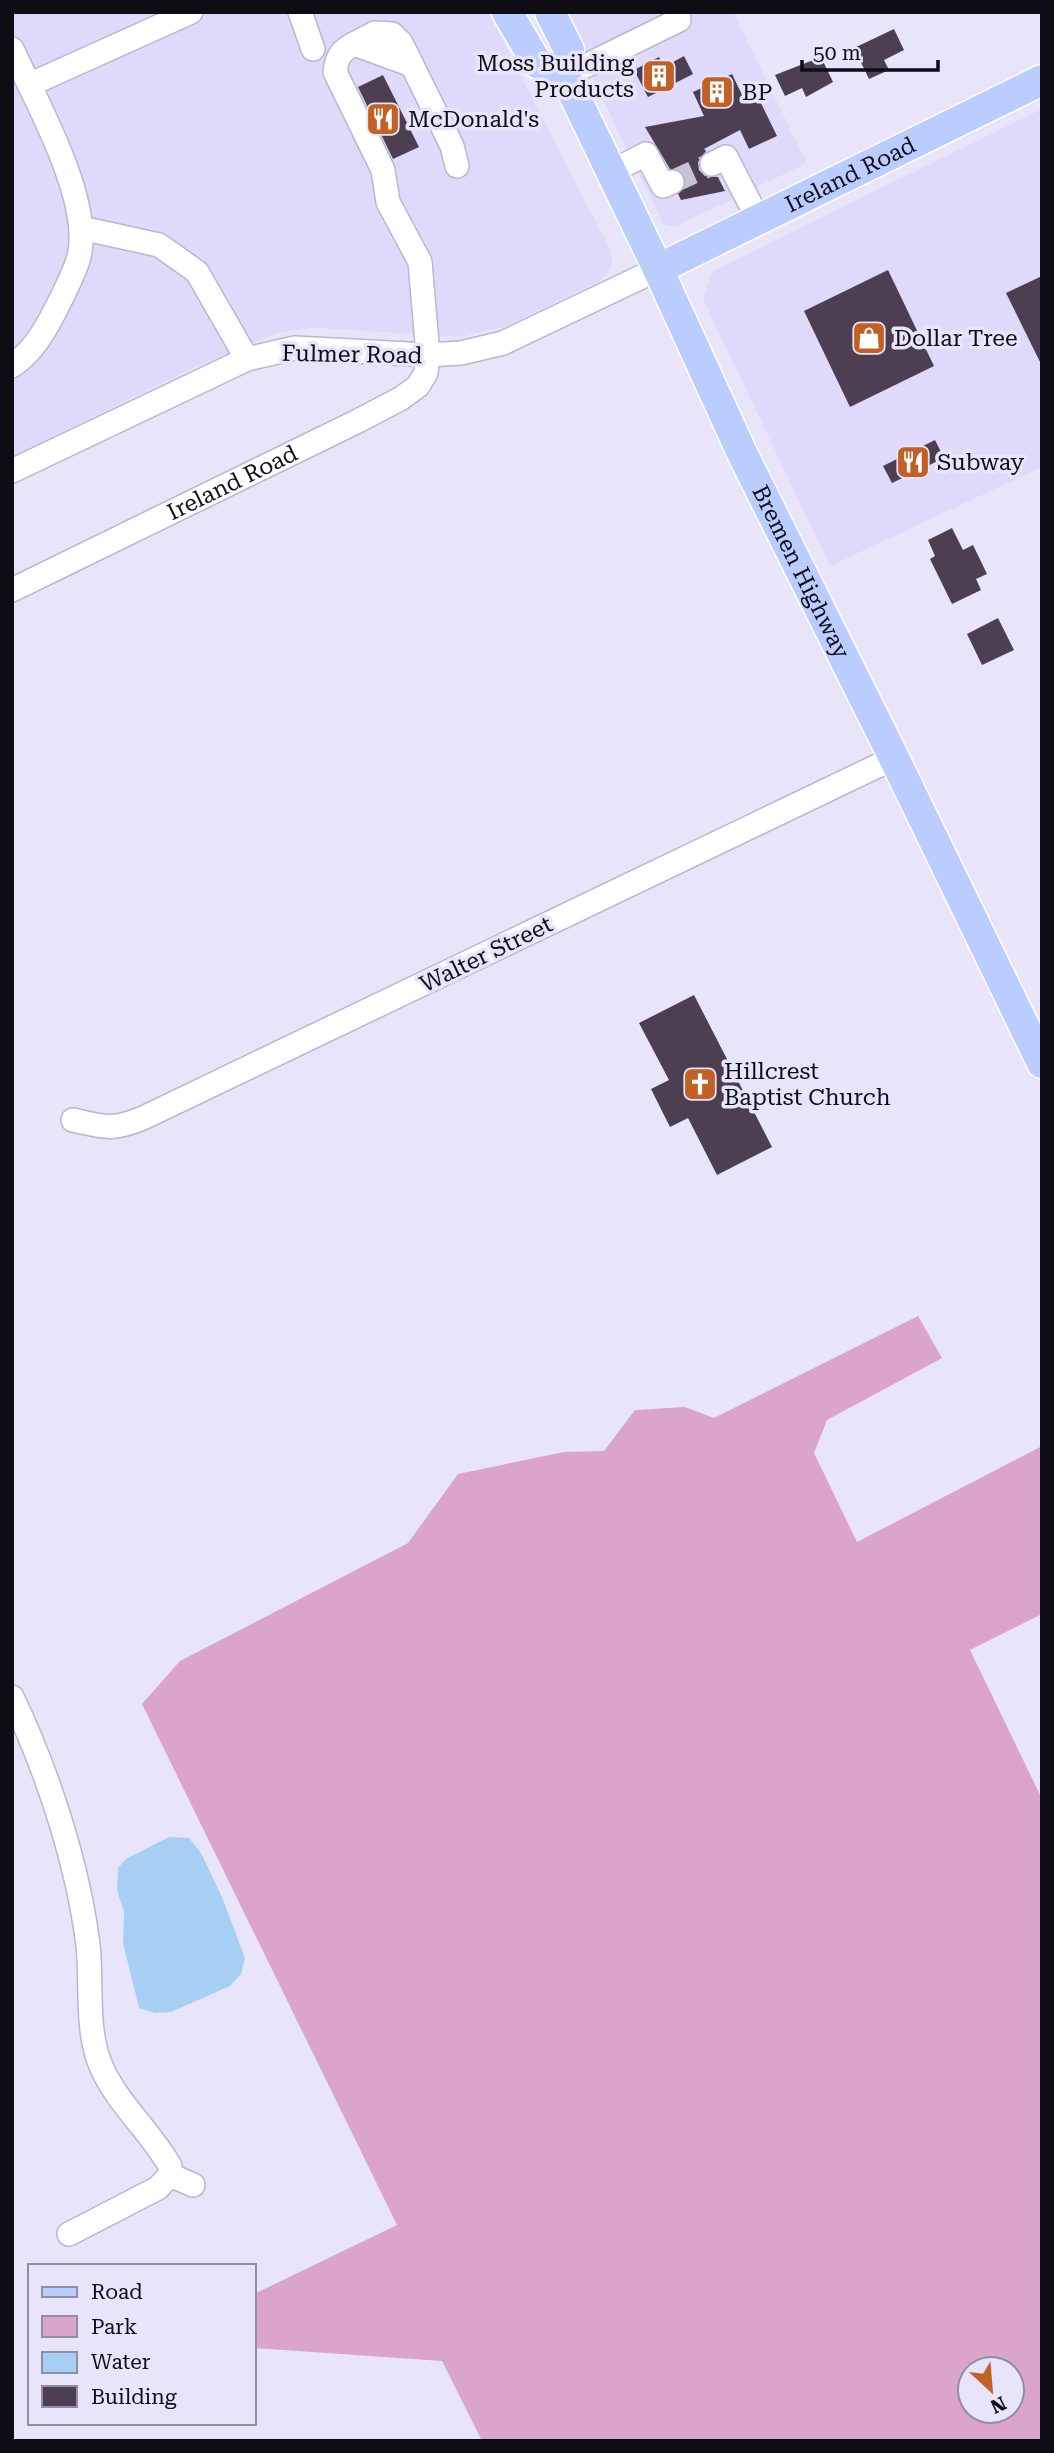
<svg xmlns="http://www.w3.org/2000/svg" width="1054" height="2453" viewBox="0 0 1054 2453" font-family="'Roboto Serif',serif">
<rect width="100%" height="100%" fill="#e8e5fb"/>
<!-- built -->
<g fill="#dfdafc">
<path d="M12 12H488L611 251 612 263 607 274 598 282 507 326 462 337 317 328 280 332 193 368 12 457Z"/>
<path d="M561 12H733L807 163 675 227 663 224Z"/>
<path d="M1042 109V467L830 566 703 299 713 271Z"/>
</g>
<!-- green -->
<path fill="#dba4ca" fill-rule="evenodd" d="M918 1316 942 1358 827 1420 814 1453 857 1542 1042 1446V1614L970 1650 1042 1799V2441H482L442 2361 254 2348V2294L397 2225 142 1704 180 1661 408 1543 458 1474 564 1452 604 1451 635 1410 685 1407 714 1418ZM970 2369H1012V2411H970Z"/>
<!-- water -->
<path fill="#a7cff3" d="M169 1837 189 1838 201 1853 222 1897 245 1958 241 1974 230 1986 171 2012 155 2013 139 2008 123 1943 124 1912 117 1890 118 1868 126 1859Z"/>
<!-- building -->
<g fill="#4c3f52">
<path d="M894 29 904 50 884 60 889 70 869 79 854 48Z"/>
<path d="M684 56 693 74 648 97 634 70 659 57 664 67Z"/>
<path d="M821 57 833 82 806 97 802 88 785 96 775 75Z"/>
<path d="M732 74 745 101 757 95 777 136 749 149 740 130 704 149 706 151 698 162 699 170 705 176 718 177 725 191 681 200 678 194 686 184 684 176 680 170 670 169 645 127 704 116 693 92Z"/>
<path d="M383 75 419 147 393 159 358 87Z"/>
<path d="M888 270 934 366 850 407 804 311Z"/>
<path d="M1042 276V366L1006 293Z"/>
<path d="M935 440 944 458 892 483 883 466Z"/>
<path d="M952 528 963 550 973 545 987 574 976 579 981 590 952 604 930 559 935 556 928 540Z"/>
<path d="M998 618 1014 650 982 665 967 634Z"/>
<path d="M694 995 729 1063 734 1060 742 1076 737 1079 772 1147 717 1175 688 1118 670 1127 651 1089 669 1080 639 1023Z"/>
</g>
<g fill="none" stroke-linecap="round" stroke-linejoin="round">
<!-- minor-tunnel -->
<path stroke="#c7c4d8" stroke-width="23" stroke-dasharray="23 11" stroke-linecap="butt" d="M672 182 712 164"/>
<!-- minor casing -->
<g stroke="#b9b6cf" stroke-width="26">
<g id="minor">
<path d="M300 12 313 49"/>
<path d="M354 44 375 33 392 34 401 43 412 65"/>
<path d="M12 49C36 101 93 201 79 257 74 274 65 291 57 307 46 329 33 352 12 366"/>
<path d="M565 76 679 20 678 12"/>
<path d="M29 85 191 12"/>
<path d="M712 164 726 157 758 219"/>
<path d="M611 172 646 154 663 186 672 182"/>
<path d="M81 228 159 245 197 272 247 359"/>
<path d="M12 471 247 359 295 348 428 355 461 353 503 343 658 269"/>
<path id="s1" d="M12 590 358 421 400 399 418 386 426 373 428 355 420 262 388 202 383 170 335 72C337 56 341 51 354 44L412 65 452 146 457 166"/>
<path d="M73 1120C104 1127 112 1131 143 1118L894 758"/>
<path d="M12 1697C47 1770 78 1864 88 1945 92 1982 86 2025 99 2061 114 2101 149 2129 170 2166V2175L158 2188 69 2234"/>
<path d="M170 2175 193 2185"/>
</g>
</g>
<!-- major casing -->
<g stroke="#fff" stroke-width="33">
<g id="major">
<path d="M507 12 537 63 565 76"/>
<path id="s2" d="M550 12 569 50 565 76 658 269 742 453 894 758 1042 1063"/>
<path id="s3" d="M658 269 1042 80"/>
</g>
</g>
<!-- minor -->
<use href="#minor" stroke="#fff" stroke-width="23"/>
<!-- major -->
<use href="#major" stroke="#bbccfe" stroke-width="30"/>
</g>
<!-- icons -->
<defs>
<g id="building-square" transform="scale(1.75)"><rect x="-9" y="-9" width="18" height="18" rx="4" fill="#c26026" stroke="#e8e5fb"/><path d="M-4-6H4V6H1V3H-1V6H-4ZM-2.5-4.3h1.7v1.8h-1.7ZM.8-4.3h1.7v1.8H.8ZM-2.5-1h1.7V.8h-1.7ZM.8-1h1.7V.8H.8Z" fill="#fff"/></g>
<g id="restaurant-square" transform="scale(1.75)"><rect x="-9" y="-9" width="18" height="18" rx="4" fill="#c26026" stroke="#e8e5fb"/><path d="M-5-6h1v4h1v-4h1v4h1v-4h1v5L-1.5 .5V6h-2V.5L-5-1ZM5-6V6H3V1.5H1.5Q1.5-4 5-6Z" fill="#fff"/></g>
<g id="shop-square" transform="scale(1.75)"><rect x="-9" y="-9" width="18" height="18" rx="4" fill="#c26026" stroke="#e8e5fb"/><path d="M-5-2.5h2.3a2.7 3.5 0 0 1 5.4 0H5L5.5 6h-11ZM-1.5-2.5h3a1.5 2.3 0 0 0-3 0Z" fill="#fff"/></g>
<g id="church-square" transform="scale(1.75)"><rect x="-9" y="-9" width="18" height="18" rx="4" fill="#c26026" stroke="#e8e5fb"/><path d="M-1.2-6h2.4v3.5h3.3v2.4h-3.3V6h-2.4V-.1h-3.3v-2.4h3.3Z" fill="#fff"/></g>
</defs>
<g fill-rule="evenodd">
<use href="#building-square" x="659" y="76"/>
<use href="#building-square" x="717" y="92"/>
<use href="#restaurant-square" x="383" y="119"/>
<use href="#shop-square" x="869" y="338"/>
<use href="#restaurant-square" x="913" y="462"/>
<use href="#church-square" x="700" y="1084"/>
</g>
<g text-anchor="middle" stroke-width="7" stroke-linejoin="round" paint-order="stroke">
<!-- poi labels -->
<g font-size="23" fill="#0e0c15" stroke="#e8e5fb" text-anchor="start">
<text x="634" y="71" text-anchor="end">Moss Building<tspan x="634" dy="26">Products</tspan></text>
<text x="742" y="100">BP</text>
<text x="408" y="127">McDonald's</text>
<text x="894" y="346">Dollar Tree</text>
<text x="937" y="470">Subway</text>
<text x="724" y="1079">Hillcrest<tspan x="724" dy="26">Baptist Church</tspan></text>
</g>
<!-- street labels -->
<g font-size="23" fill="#0e0c15" stroke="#e8e5fb">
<text dy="8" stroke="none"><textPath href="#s3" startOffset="214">Ireland Road</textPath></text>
<text transform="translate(352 354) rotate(1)" y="8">Fulmer Road</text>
<text dy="8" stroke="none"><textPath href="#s1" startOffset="245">Ireland Road</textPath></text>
<text dy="8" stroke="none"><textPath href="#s2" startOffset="618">Bremen Highway</textPath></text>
<text transform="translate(486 954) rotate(-26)" y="8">Walter Street</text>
</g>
</g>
<!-- border -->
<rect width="1054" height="2453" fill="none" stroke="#0e0c15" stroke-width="28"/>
<!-- legend -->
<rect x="28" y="2264" width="228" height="161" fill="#e8e5fb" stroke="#918e9f" stroke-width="2"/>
<rect x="42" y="2287" width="35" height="10" fill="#bbccfe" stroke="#918e9f" stroke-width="2"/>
<text x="91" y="2299" font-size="21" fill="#0e0c15">Road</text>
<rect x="42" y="2316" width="35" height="21" fill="#dba4ca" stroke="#918e9f" stroke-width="2"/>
<text x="91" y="2334" font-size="21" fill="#0e0c15">Park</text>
<rect x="42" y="2352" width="35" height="21" fill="#a7cff3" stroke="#918e9f" stroke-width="2"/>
<text x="91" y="2369" font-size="21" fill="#0e0c15">Water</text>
<rect x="42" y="2386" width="35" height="21" fill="#4c3f52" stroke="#918e9f" stroke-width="2"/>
<text x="91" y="2404" font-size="21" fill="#0e0c15">Building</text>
<!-- north arrow -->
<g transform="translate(991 2390) rotate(154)"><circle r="33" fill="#e8e5fb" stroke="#918e9f" stroke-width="2"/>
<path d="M0-5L12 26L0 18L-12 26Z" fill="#c26026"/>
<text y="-10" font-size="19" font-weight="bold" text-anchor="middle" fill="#0e0c15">N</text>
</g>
<!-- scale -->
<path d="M802 60v10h136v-10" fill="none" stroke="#0e0c15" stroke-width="3.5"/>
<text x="813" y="60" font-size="21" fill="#0e0c15" stroke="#e8e5fb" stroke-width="5" paint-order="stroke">50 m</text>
</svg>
